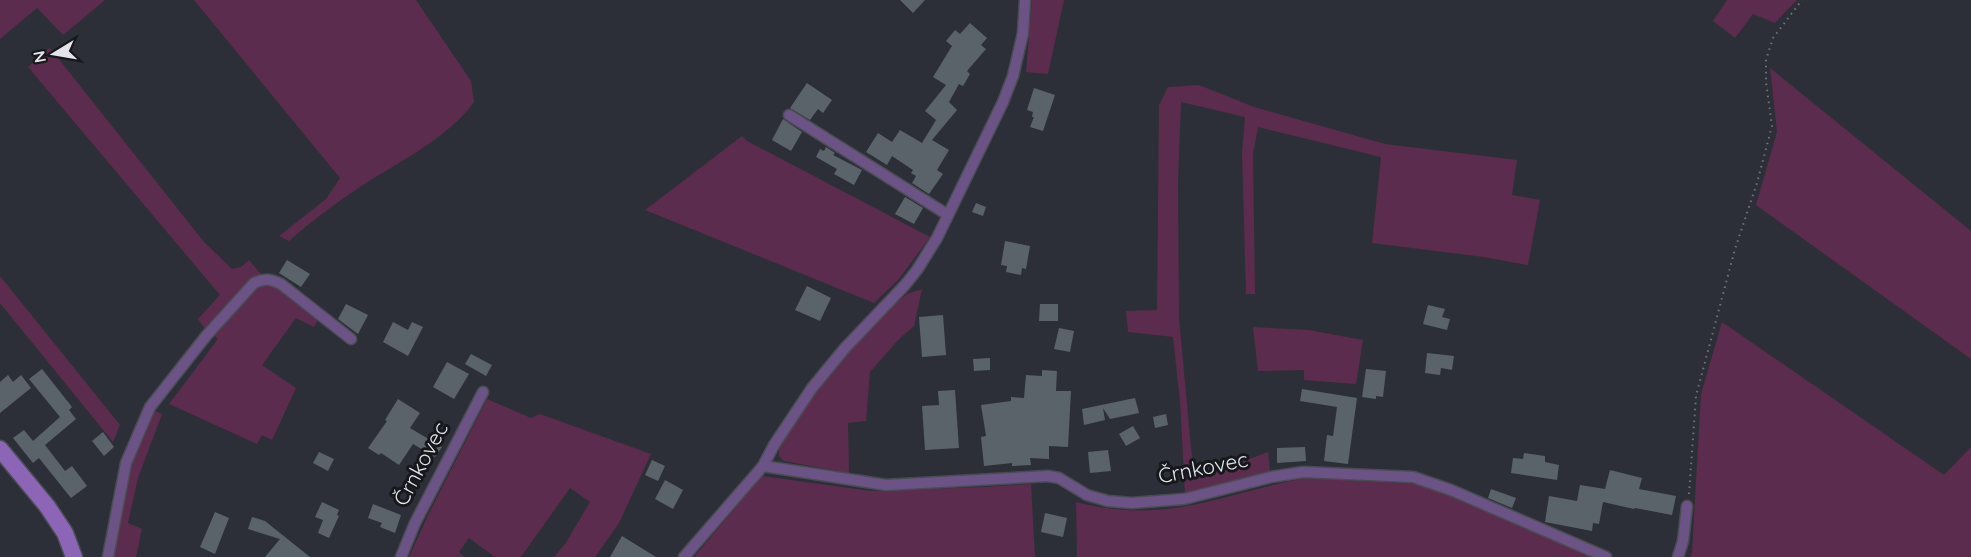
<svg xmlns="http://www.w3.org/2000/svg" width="1971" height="557" viewBox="0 0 1971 557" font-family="Quicksand,sans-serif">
<rect width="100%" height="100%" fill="#2d2f38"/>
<!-- green -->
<g fill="#5b2c4d">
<path d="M0 0H105L63 35 37 8 0 39Z"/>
<path d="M194 0H416L471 81 474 102C448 138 400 161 363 185 337 202 313 220 289 241L279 236 326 199 340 178Z"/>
<path d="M1032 0H1064L1048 74 1026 72Z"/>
<path d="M1727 0H1797L1775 23 1753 14 1735 38 1713 21Z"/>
<path d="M50 48 204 242 232 269 241 267 249 260 261 274 242 290 205 329 198 319 220 295 28 67Z"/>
<path d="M1770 68 1971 231V359L1756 205 1777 132Z"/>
<path d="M1199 85 1254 107 1385 144 1517 160 1512 195 1540 200 1528 265 1484 257 1372 243 1381 157 1258 127 1253 154 1255 294H1246L1242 153 1245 117 1181 102 1178 182 1179 318 1194 480 1268 452 1270 471 1185 495 1180 401 1173 337 1128 332 1126 311 1157 310 1159 105 1168 87Z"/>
<path d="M742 136 747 141 930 237 899 279 874 303 645 210Z"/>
<path d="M0 276 120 425 113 442 0 303Z"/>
<path d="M263 283 277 286 319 318 314 327 296 318 262 365 296 388 272 440 262 435 257 444 169 404 218 339 213 334Z"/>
<path d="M922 289 914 326 899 339 870 372 866 421 848 423 849 473 784 461 779 456V448L783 439 818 389 838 364 895 304 907 294Z"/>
<path d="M1722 322 1944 475 1971 447V557H1690L1692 553 1701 394Z"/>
<path d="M1253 327 1309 330 1363 340 1356 384 1304 380V370L1258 371Z"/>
<path d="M487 399 531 418 540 414 651 454 619 523 595 557H554L565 544 590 502 570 488 521 557H495L469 538 459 552 465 557H409L429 513Z"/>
<path d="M155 411 162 414 138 478 128 523 142 529 136 557H113L131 462 142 434Z"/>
<path d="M762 476 871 491 984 487 1031 484 1035 557H694Z"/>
<path d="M1304 478 1425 484 1597 557H1077L1076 502C1110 511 1147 513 1182 507 1223 500 1263 486 1304 478Z"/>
</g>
<!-- building -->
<g fill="#5a6369">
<path d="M900 0H925L913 13Z"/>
<path d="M970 23 987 38 981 45 986 49 967 71 970 74 963 86 959 84 949 102 957 110 932 140 949 150 937 170 943 174 929 194 912 183 916 176 911 173 913 170 892 156 887 165 866 152 878 133 892 142 900 130 922 143 936 120 925 111 946 85 933 77 952 46 946 41 955 30 960 34Z"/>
<path d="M807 83 832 100 823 113 818 109 810 120 790 108Z"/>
<path d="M1034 88 1055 95 1043 131 1030 127 1034 117H1032L1033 112 1027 110Z"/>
<path d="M783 119 802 132 791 151 772 140Z"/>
<path d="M826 147 835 153 833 155 862 170 854 185 834 174 837 169 816 157 820 149 824 151Z"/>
<path d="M905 197 923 208 914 224 895 214Z"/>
<path d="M976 203 986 207 983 216 972 212Z"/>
<path d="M1005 241 1030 246 1026 269 1022 268 1021 275 1006 272 1007 266 1001 265Z"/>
<path d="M287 260 310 274 301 287 279 273Z"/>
<path d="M807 286 831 298 820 321 795 310Z"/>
<path d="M346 304 368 315 358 334 338 319Z"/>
<path d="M1040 304H1058V321H1039Z"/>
<path d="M1428 305 1445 309 1442 317 1450 319 1447 330 1423 324Z"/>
<path d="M943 315 946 355 922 357 919 317Z"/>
<path d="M393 322 408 330 412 322 423 327 408 356 383 342Z"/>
<path d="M1059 328 1074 331 1070 352 1054 349Z"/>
<path d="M1427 353 1454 356 1452 370 1441 368 1440 375 1425 373Z"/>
<path d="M471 354 492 365 486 376 465 364Z"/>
<path d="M990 358V370L974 371 973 359Z"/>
<path d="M447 362 469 374 454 399 433 387Z"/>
<path d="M42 369 72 407 69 410 76 419 45 445 65 471 72 466 87 486 71 498 39 458 33 463 13 438 24 430 33 441 60 417 29 379Z"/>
<path d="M1366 369 1386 371 1383 397 1376 396V399L1362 397Z"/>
<path d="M1042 370 1057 371 1056 391H1071L1068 447 1049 446V459L1030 458 1031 465 1012 466V463L984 466 981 437 986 436 981 405 1011 401V397L1024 398 1026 375 1042 376Z"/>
<path d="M8 375 13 382 21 375 31 388 0 413V382Z"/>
<path d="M1302 389 1357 398 1348 464 1324 461 1327 435 1333 436 1337 407 1300 401Z"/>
<path d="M955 390 959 448 925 450 922 406 939 405 938 391Z"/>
<path d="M1135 398 1139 413 1110 419 1103 408 1105 420 1084 425 1082 409Z"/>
<path d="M398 399 420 413 410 428 442 447 435 457 413 444 399 465 381 453 379 455 368 448 387 421 385 420Z"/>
<path d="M1166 414 1168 425 1155 428 1153 417Z"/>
<path d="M1133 426 1140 438 1126 446 1119 434Z"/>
<path d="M103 432 114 447 104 456 92 441Z"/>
<path d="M1305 447 1306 461 1277 463V448Z"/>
<path d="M1108 450 1111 471 1090 473 1088 452Z"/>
<path d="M319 452 334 459 328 471 313 463Z"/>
<path d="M1524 453 1545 456V462L1559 465 1557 480 1511 473 1513 458 1523 459Z"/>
<path d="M652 460 665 466 658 481 645 475Z"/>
<path d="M1610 470 1642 478 1639 489 1676 496 1672 515 1635 508 1634 509 1603 502 1599 524 1593 523 1592 531 1545 522 1549 496 1577 501 1580 485 1605 489Z"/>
<path d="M665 480 683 490 673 509 655 499Z"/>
<path d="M1491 489 1516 498 1512 508 1488 498Z"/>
<path d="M322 502 339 510 337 515 339 516 329 538 318 533 323 520 315 517Z"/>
<path d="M373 504 401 515 395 533 380 527 382 523 368 518Z"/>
<path d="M215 512 229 518 215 554 200 547Z"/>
<path d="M1045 513 1067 518 1063 537 1041 532Z"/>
<path d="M252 517 265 521 310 557H265L280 539 248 529Z"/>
<path d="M622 536 656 557H610Z"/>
</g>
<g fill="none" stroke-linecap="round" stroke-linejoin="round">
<!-- street casing -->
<g stroke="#4a4c54" stroke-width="13">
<g id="street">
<path d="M789 115 948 215"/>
<path d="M763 466 886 485 1048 476 1059 478 1087 495 1108 501 1132 503 1184 499 1271 477 1303 472 1413 477 1451 490 1606 557"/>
<path d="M108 557 126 463 150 407 206 336 254 283C264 278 271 279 281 284L351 339"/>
<path d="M401 557 415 523 483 392"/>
<path d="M684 557 763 466 774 445 812 388 845 348 905 285 917 270 937 238 1003 102 1013 76 1023 33 1025 0"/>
<path d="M1678 557 1683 541 1687 506"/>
</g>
</g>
<!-- secondary casing -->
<g stroke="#4a4c54" stroke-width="19">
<path id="secondary" d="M0 449 47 506 65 533 74 557"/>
</g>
<!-- path -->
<path stroke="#72747c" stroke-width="2" stroke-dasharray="1.5 4.5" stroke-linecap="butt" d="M1689 494 1696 396 1735 249 1757 183 1772 126 1766 82V60L1773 38 1802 0"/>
<!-- street -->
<use href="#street" stroke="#6c5386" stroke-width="10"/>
<!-- secondary -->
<use href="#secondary" stroke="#8d65b6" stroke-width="16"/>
</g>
<g text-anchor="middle" stroke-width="6" stroke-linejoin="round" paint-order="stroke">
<!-- street labels -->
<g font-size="21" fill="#e3e5ea" stroke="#16181b">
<text transform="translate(421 464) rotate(-62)" y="7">Črnkovec</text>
<text transform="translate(1203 468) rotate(-11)" y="7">Črnkovec</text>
</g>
</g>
<!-- north arrow -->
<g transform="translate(54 54) rotate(259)" stroke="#16181b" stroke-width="4.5" paint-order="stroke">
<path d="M0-4.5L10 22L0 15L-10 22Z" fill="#e3e5ea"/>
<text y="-9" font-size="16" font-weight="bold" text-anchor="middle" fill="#e3e5ea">N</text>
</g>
</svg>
